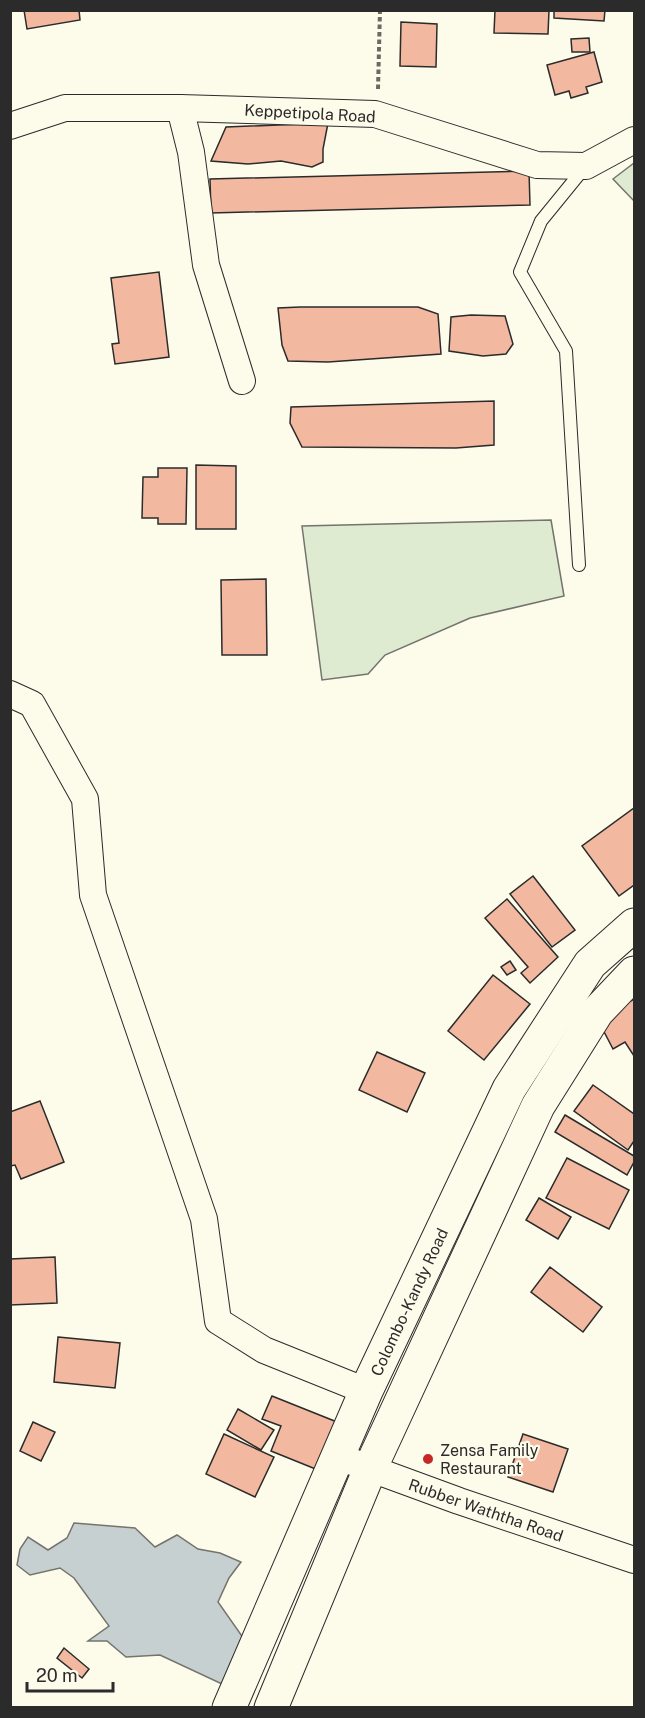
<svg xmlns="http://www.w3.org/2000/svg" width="645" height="1718" viewBox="0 0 645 1718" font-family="'Public Sans',sans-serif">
<rect width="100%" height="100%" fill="#fdfbea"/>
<!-- green -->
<g fill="#deebd1" stroke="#74746e" stroke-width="1.5">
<path d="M634 163V201L613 179Z"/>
<path d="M551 520 564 596 470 618 385 655 368 674 322 680 302 526Z"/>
</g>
<!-- water -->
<path fill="#c7d0d0" stroke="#74746e" stroke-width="1.5" d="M74 1523 135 1528 155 1547 177 1535 198 1549 220 1553 241 1562 229 1578 218 1602 244 1639 222 1684 160 1655 126 1657 107 1641H88L109 1626 74 1578 60 1568 30 1575 17 1565 20 1549 28 1537 48 1550 67 1538Z"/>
<!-- building -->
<g fill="#f2b8a0" stroke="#2b2b2b" stroke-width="1.5">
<path d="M24 10H79L80 20 27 29Z"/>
<path d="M495 10H549L548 34 494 33Z"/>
<path d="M554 10H605L604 21 554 18Z"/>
<path d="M401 22 437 24 436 67 400 66Z"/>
<path d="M589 38 590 52H572L571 39Z"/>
<path d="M594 52 602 82 586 87 588 93 571 98 569 91 555 95 547 65Z"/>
<path d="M328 123 323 149V162L312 167 281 161 248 164 211 161 226 127Z"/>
<path d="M529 171 530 205 211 213 210 179Z"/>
<path d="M159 272 169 357 115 364 112 344 119 343 111 278Z"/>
<path d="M300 307H418L438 314 441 354 328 362 288 361 282 345 278 308Z"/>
<path d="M471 315 505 316 513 344 506 354 483 356 449 351 451 317Z"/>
<path d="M494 401V445L456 448 302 447 290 423 291 407Z"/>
<path d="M196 465 236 466V529H196Z"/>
<path d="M158 468H187L186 524H158V518H142L143 477H158Z"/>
<path d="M266 579 267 655H222L221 580Z"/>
<path d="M634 808V885L619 896 582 846Z"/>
<path d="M533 876 575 930 552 947 510 894Z"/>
<path d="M507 899 558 957 530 983 521 973 528 967 485 918Z"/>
<path d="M510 961 516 970 507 975 501 967Z"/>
<path d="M493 975 530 1004 484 1060 448 1031Z"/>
<path d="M634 999V1056L625 1042 613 1049 600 1024 613 1011Z"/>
<path d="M377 1052 425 1073 407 1112 359 1090Z"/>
<path d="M593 1085 634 1114V1141L628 1150 574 1111Z"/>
<path d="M40 1101 64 1162 21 1179 15 1165 10 1166V1112Z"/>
<path d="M565 1115 634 1156V1162L627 1175 555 1132Z"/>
<path d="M567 1158 629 1190 609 1229 546 1198Z"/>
<path d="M539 1198 571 1217 558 1239 526 1220Z"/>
<path d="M55 1257 57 1303 10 1305V1259Z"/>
<path d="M550 1267 602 1307 583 1332 531 1292Z"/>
<path d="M58 1337 120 1343 115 1388 54 1382Z"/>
<path d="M272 1396 337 1422 318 1470 271 1451 281 1426 262 1419Z"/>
<path d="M238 1409 274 1430 261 1450 227 1430Z"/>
<path d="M33 1422 55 1432 41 1461 20 1451Z"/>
<path d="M224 1434 274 1457 255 1497 206 1474Z"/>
<path d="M523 1434 568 1449 553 1492 508 1477Z"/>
<path d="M64 1648 89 1669 82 1678 57 1658Z"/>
</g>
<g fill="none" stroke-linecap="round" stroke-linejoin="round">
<!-- service casing -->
<g stroke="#2b2b2b" stroke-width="14">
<path id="service" d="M579 565 566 351 520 272 541 221 585 167"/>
</g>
<!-- minor casing -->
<g stroke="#2b2b2b" stroke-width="28">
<g id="minor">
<path d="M180 108 191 152 206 265 242 381"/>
<path d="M10 126 65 108H180L375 114 537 165 586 166 634 140"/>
<path d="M10 694 32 704 85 799 93 895 204 1219 218 1321 264 1350 366 1391"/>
<path d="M339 1457 459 1501 634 1560"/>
</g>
</g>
<!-- trunk casing -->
<g stroke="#2b2b2b" stroke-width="35">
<g id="trunk">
<path d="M229 1708 366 1391 509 1089 590 964 634 925"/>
<path d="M271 1708 370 1469 538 1106 597 1012 634 973"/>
</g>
</g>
<!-- path -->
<path stroke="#6a6964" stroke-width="4" stroke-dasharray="4.5 3" stroke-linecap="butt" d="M378 89 380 10"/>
<!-- service -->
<use href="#service" stroke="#fdfbea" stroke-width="12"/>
<!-- minor -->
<use href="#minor" stroke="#fdfbea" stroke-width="26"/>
<!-- trunk -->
<use href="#trunk" stroke="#fdfbea" stroke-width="33"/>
</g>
<!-- markers -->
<circle fill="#c62828" stroke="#fdfbea" stroke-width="2" cx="428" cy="1459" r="6"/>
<g text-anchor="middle" stroke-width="4.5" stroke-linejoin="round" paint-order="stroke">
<!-- street labels -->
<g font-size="16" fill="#2b2b2b" stroke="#fdfbea">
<text transform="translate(310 113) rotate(3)" y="6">Keppetipola Road</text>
<text transform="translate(409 1302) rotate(-65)" y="6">Colombo-Kandy Road</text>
<text transform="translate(486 1510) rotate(19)" y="6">Rubber Waththa Road</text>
</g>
<!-- poi labels -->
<g font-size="16" fill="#2b2b2b" stroke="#fdfbea" text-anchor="start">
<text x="440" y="1456">Zensa Family<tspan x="440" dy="18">Restaurant</tspan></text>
</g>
</g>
<!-- border -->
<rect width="645" height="1718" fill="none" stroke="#2b2b2b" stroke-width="24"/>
<!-- scale -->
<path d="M27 1682v9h86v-9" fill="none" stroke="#2b2b2b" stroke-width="3"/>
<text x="36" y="1682" font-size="18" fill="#2b2b2b" stroke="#fdfbea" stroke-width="4.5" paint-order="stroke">20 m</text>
</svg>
